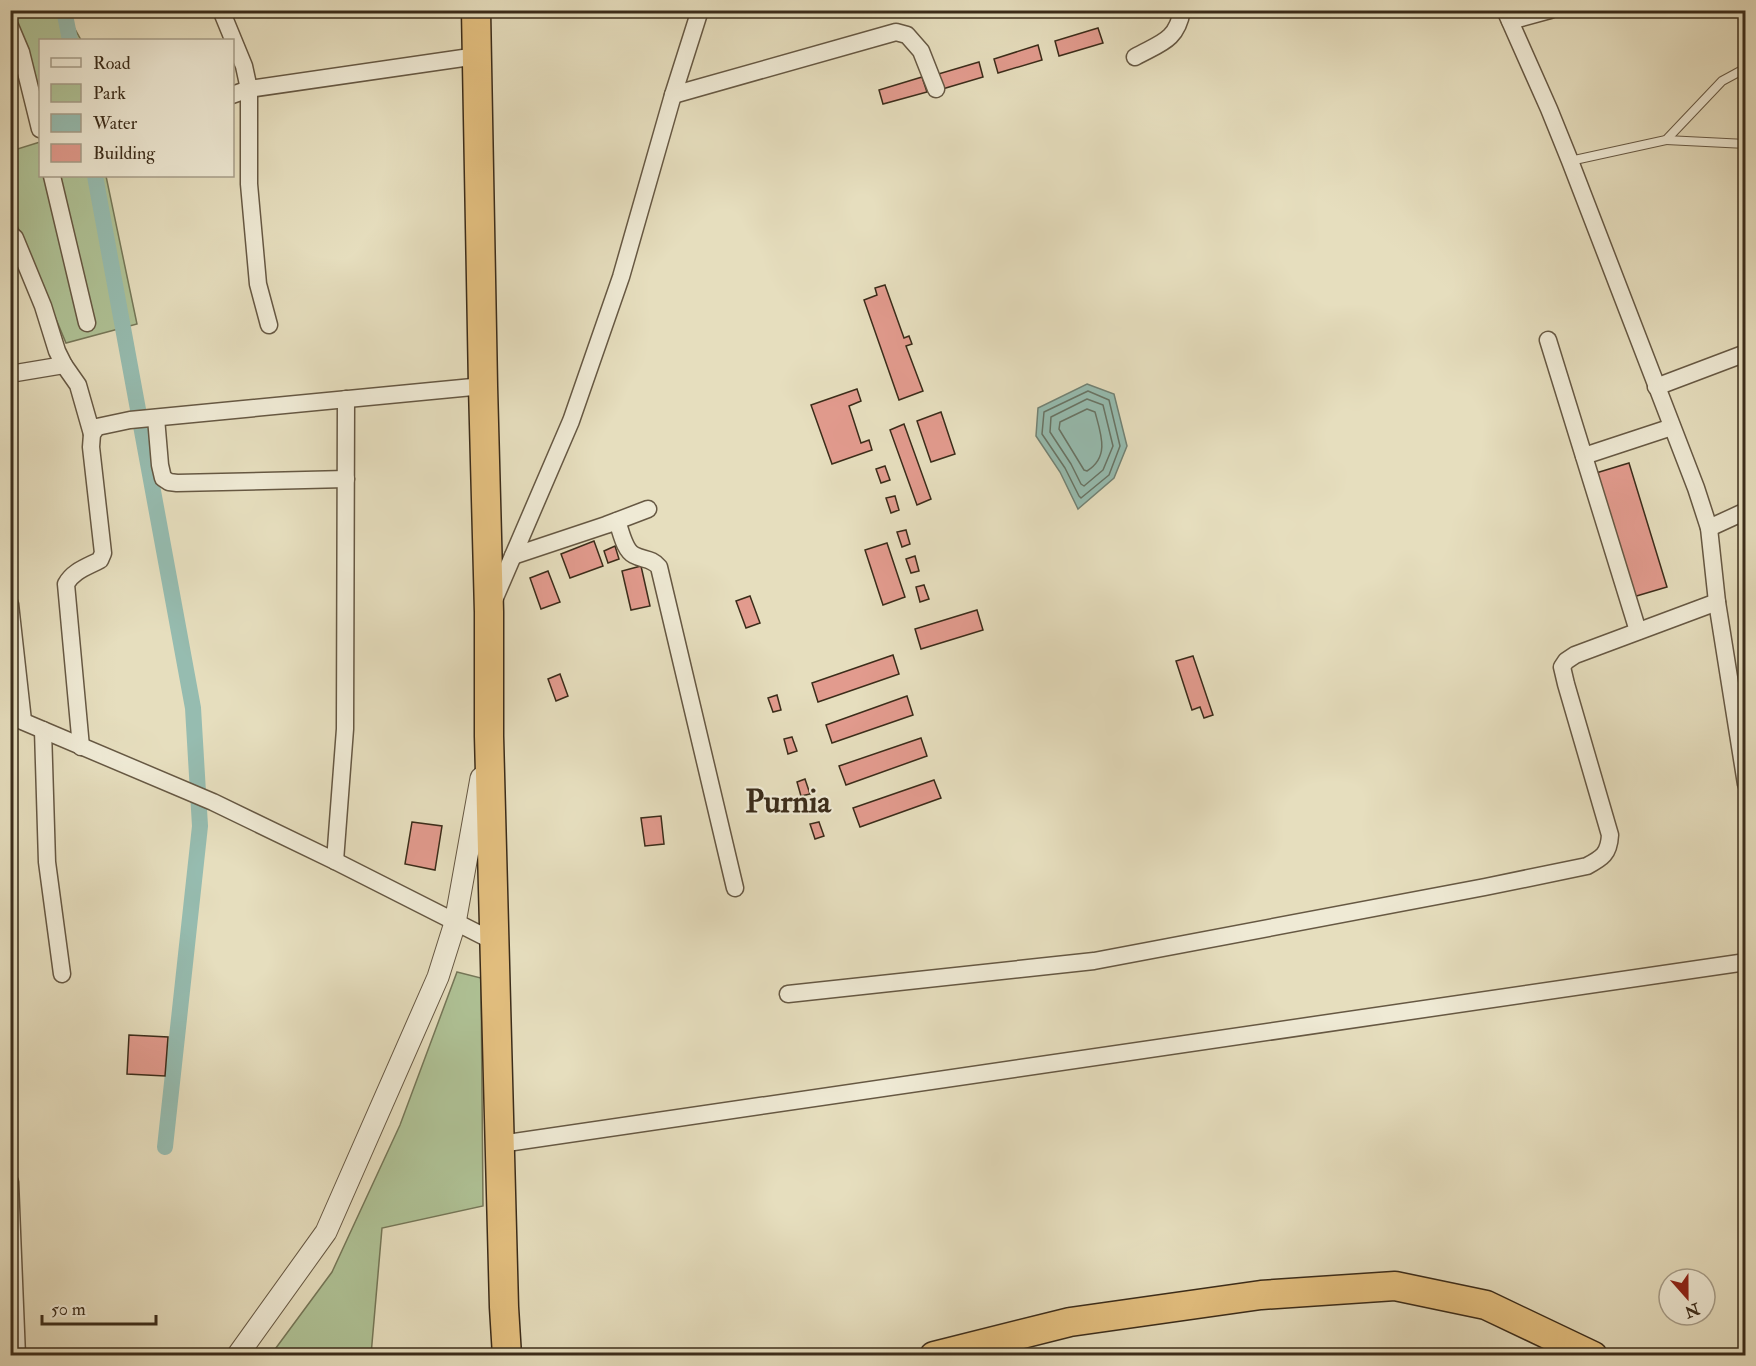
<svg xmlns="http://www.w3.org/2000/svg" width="1756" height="1366" viewBox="0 0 1756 1366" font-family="'IM FELL Double Pica',serif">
<rect width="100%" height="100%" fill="#e6debe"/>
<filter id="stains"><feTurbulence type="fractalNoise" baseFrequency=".00333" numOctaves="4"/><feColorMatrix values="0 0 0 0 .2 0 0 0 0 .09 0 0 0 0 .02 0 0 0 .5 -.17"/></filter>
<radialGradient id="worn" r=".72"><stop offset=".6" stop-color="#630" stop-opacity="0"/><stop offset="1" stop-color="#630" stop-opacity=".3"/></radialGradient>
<!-- green -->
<g fill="#afc296" stroke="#757758" stroke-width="1.5">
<path d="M10 11H65L81 40H40V176H106L137 324 66 343 11 211V151L40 142 11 47Z"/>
<path d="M457 972 481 978 483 1206 382 1228 371 1355 270 1356 332 1272 400 1125Z"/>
</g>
<!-- water -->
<path fill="#96bcb0" stroke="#728274" stroke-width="1.5" d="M1087 384 1114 394 1127 446 1114 478 1078 509 1060 472 1036 436 1038 408Z"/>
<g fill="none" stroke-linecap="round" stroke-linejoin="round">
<!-- shore -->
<g stroke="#687465" stroke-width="1.5">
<path d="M1088 391 1109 400 1120 446 1109 475 1081 498 1079 496 1065 468 1042 434 1044 412Z"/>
<path d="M1087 399 1103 405 1113 446 1103 470 1084 486 1081 484 1071 464 1050 432 1051 417Z"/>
<path d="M1087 409 1095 412C1101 434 1110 457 1087 471L1084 470 1059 429 1060 422Z"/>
</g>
<!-- canal -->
<g stroke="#96bcb0" stroke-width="16">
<path d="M64 10 70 40"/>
<path d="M95 176 193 708 200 826 165 1147"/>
</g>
</g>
<!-- building -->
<g fill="#e29b8e" stroke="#3b2c1a" stroke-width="1.5">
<path d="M1098 28 1103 43 1059 56 1055 41Z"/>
<path d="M1038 45 1042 60 998 73 994 59Z"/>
<path d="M979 62 983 77 939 90 935 75Z"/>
<path d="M922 77 927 92 883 104 879 90Z"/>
<path d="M885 285 904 338 909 336 912 344 906 346 923 391 899 400 864 300 877 295 875 288Z"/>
<path d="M857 389 861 401 849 406 861 443 869 440 872 450 832 464 811 405Z"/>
<path d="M941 412 955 454 931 462 917 421Z"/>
<path d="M904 424 931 499 917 505 890 430Z"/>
<path d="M1629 463 1667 587 1633 597 1596 473Z"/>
<path d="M885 466 890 480 881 483 876 469Z"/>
<path d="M895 496 899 510 891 513 886 498Z"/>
<path d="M906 530 910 544 902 547 897 532Z"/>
<path d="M594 541 603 566 570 578 561 554Z"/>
<path d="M887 543 905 597 883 605 865 550Z"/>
<path d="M615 546 619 559 608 563 604 551Z"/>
<path d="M915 556 919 571 911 573 906 559Z"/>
<path d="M641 566 650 606 631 610 622 571Z"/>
<path d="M548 571 560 602 541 609 530 578Z"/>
<path d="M924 585 929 599 920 602 916 587Z"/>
<path d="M750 596 760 623 746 628 736 601Z"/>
<path d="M977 610 983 630 921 649 915 629Z"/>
<path d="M893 655 899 674 818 702 812 683Z"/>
<path d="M1193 656 1213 715 1204 718 1200 707 1192 710 1176 661Z"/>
<path d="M560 674 568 696 556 701 548 679Z"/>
<path d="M777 695 781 710 773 712 768 698Z"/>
<path d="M907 696 913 715 832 743 826 725Z"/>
<path d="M792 737 797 751 788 754 784 739Z"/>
<path d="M921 738 927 756 846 785 839 766Z"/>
<path d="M805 779 810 794 801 796 797 782Z"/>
<path d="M934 780 941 798 860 827 853 808Z"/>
<path d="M661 816 664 844 645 846 641 818Z"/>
<path d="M412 822 442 826 435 870 405 864Z"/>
<path d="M819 822 824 836 815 839 810 824Z"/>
<path d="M129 1035 168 1037 165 1076 127 1074Z"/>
</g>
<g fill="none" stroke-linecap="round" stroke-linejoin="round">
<!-- service casing -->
<g stroke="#665843" stroke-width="10">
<g id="service">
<path d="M1666 140 1746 144"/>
<path d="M1570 161 1666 140 1722 81 1746 68"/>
</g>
</g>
<!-- minor casing -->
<g stroke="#665843" stroke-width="19">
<g id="minor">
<path d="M221 10 244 66 249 89V184L258 284 269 325"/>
<path d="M1505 10 1549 109 1570 161 1696 488 1709 528 1717 602 1746 784"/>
<path d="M1510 21 1550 10"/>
<path d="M10 26 21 52 40 129"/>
<path d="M1135 57C1160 43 1177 41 1182 10"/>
<path d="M232 95 249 89 477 56"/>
<path d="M673 95 896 32 907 35 921 51 936 89"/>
<path d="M52 176 87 323"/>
<path d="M10 234 15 238 43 306 57 351 64 365 78 385 92 434"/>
<path d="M1548 340 1638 631"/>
<path d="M10 374 64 365"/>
<path d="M1656 387 1746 353"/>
<path d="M156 418 160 465 163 478 169 482 177 483 346 479"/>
<path d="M1584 456 1672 427"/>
<path d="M617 521C621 531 624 550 634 555 643 560 652 558 659 567L735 888"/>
<path d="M1709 528 1746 511"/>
<path d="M513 556 606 525 648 509"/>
<path d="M494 600 571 421 621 277 673 95 700 10"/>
<path d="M10 604 23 721"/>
<path d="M10 716 213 802 335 861 495 942"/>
<path d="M43 730 47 862 62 974"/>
<path d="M81 747 66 584C73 571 87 567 100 560L103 553 91 447 92 434 97 427 130 420 483 386"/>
<path d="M335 861 345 729 346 399"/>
<path d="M788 994 1094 961 1485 887 1587 866C1602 858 1609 854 1610 835L1566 684 1562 667 1566 661 1575 655 1717 602"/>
<path d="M500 1144 1746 962"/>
<path d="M10 1182 17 1356"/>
</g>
</g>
<!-- tertiary casing -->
<g stroke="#665843" stroke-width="23">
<path id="tertiary" d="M237 1356 326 1232 438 977 455 923 481 778"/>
</g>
<!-- trunk casing -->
<g stroke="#3b2c1a" stroke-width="31">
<g id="trunk">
<path d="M476 10 483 386 489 612V736L504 1307 507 1356"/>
<path d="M934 1356 1070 1322 1261 1295 1395 1286 1486 1305 1593 1356"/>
</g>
</g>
<!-- service -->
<use href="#service" stroke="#efead5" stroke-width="8"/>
<!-- minor -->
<use href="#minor" stroke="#efead5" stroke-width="16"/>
<!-- tertiary -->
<use href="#tertiary" stroke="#efead5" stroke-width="21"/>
<!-- trunk -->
<use href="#trunk" stroke="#e3bf7f" stroke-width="28"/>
</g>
<g text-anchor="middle" stroke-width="4.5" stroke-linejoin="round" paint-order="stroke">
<!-- town labels -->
<g font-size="32" font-weight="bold" fill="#3b2c1a" stroke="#efead5">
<text x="788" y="812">Purnia</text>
</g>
</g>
<!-- margin -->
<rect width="1756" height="1366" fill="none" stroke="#e6debe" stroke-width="36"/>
<rect x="12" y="12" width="1732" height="1342" fill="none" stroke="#3b2c1a" stroke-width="3"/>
<rect x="18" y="18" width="1720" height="1330" fill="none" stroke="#3b2c1a" stroke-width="1.5"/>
<!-- legend -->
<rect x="39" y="39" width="195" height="138" fill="#efead5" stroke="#a79e8a" stroke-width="1.5"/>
<rect x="51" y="58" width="30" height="9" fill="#efead5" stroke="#a79e8a" stroke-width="1.5"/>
<text x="93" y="69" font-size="18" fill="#3b2c1a">Road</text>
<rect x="51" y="84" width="30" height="18" fill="#afc296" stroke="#a79e8a" stroke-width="1.5"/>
<text x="93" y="99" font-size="18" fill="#3b2c1a">Park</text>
<rect x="51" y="114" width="30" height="18" fill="#96bcb0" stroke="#a79e8a" stroke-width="1.5"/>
<text x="93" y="129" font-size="18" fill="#3b2c1a">Water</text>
<rect x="51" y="144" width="30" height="18" fill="#e29b8e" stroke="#a79e8a" stroke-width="1.5"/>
<text x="93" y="159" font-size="18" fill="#3b2c1a">Building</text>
<!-- north arrow -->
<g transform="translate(1687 1297) rotate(159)"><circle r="28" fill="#efead5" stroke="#a79e8a" stroke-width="1.5"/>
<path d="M0-4.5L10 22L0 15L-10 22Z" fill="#8f2418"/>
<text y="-9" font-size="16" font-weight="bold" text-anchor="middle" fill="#3b2c1a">N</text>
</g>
<!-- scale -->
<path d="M42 1315v9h114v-9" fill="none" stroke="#3b2c1a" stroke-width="3"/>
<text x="51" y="1315" font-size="18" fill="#3b2c1a" stroke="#efead5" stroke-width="4.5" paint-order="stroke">50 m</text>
<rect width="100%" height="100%" filter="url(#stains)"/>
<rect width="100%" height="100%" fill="url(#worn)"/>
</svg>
